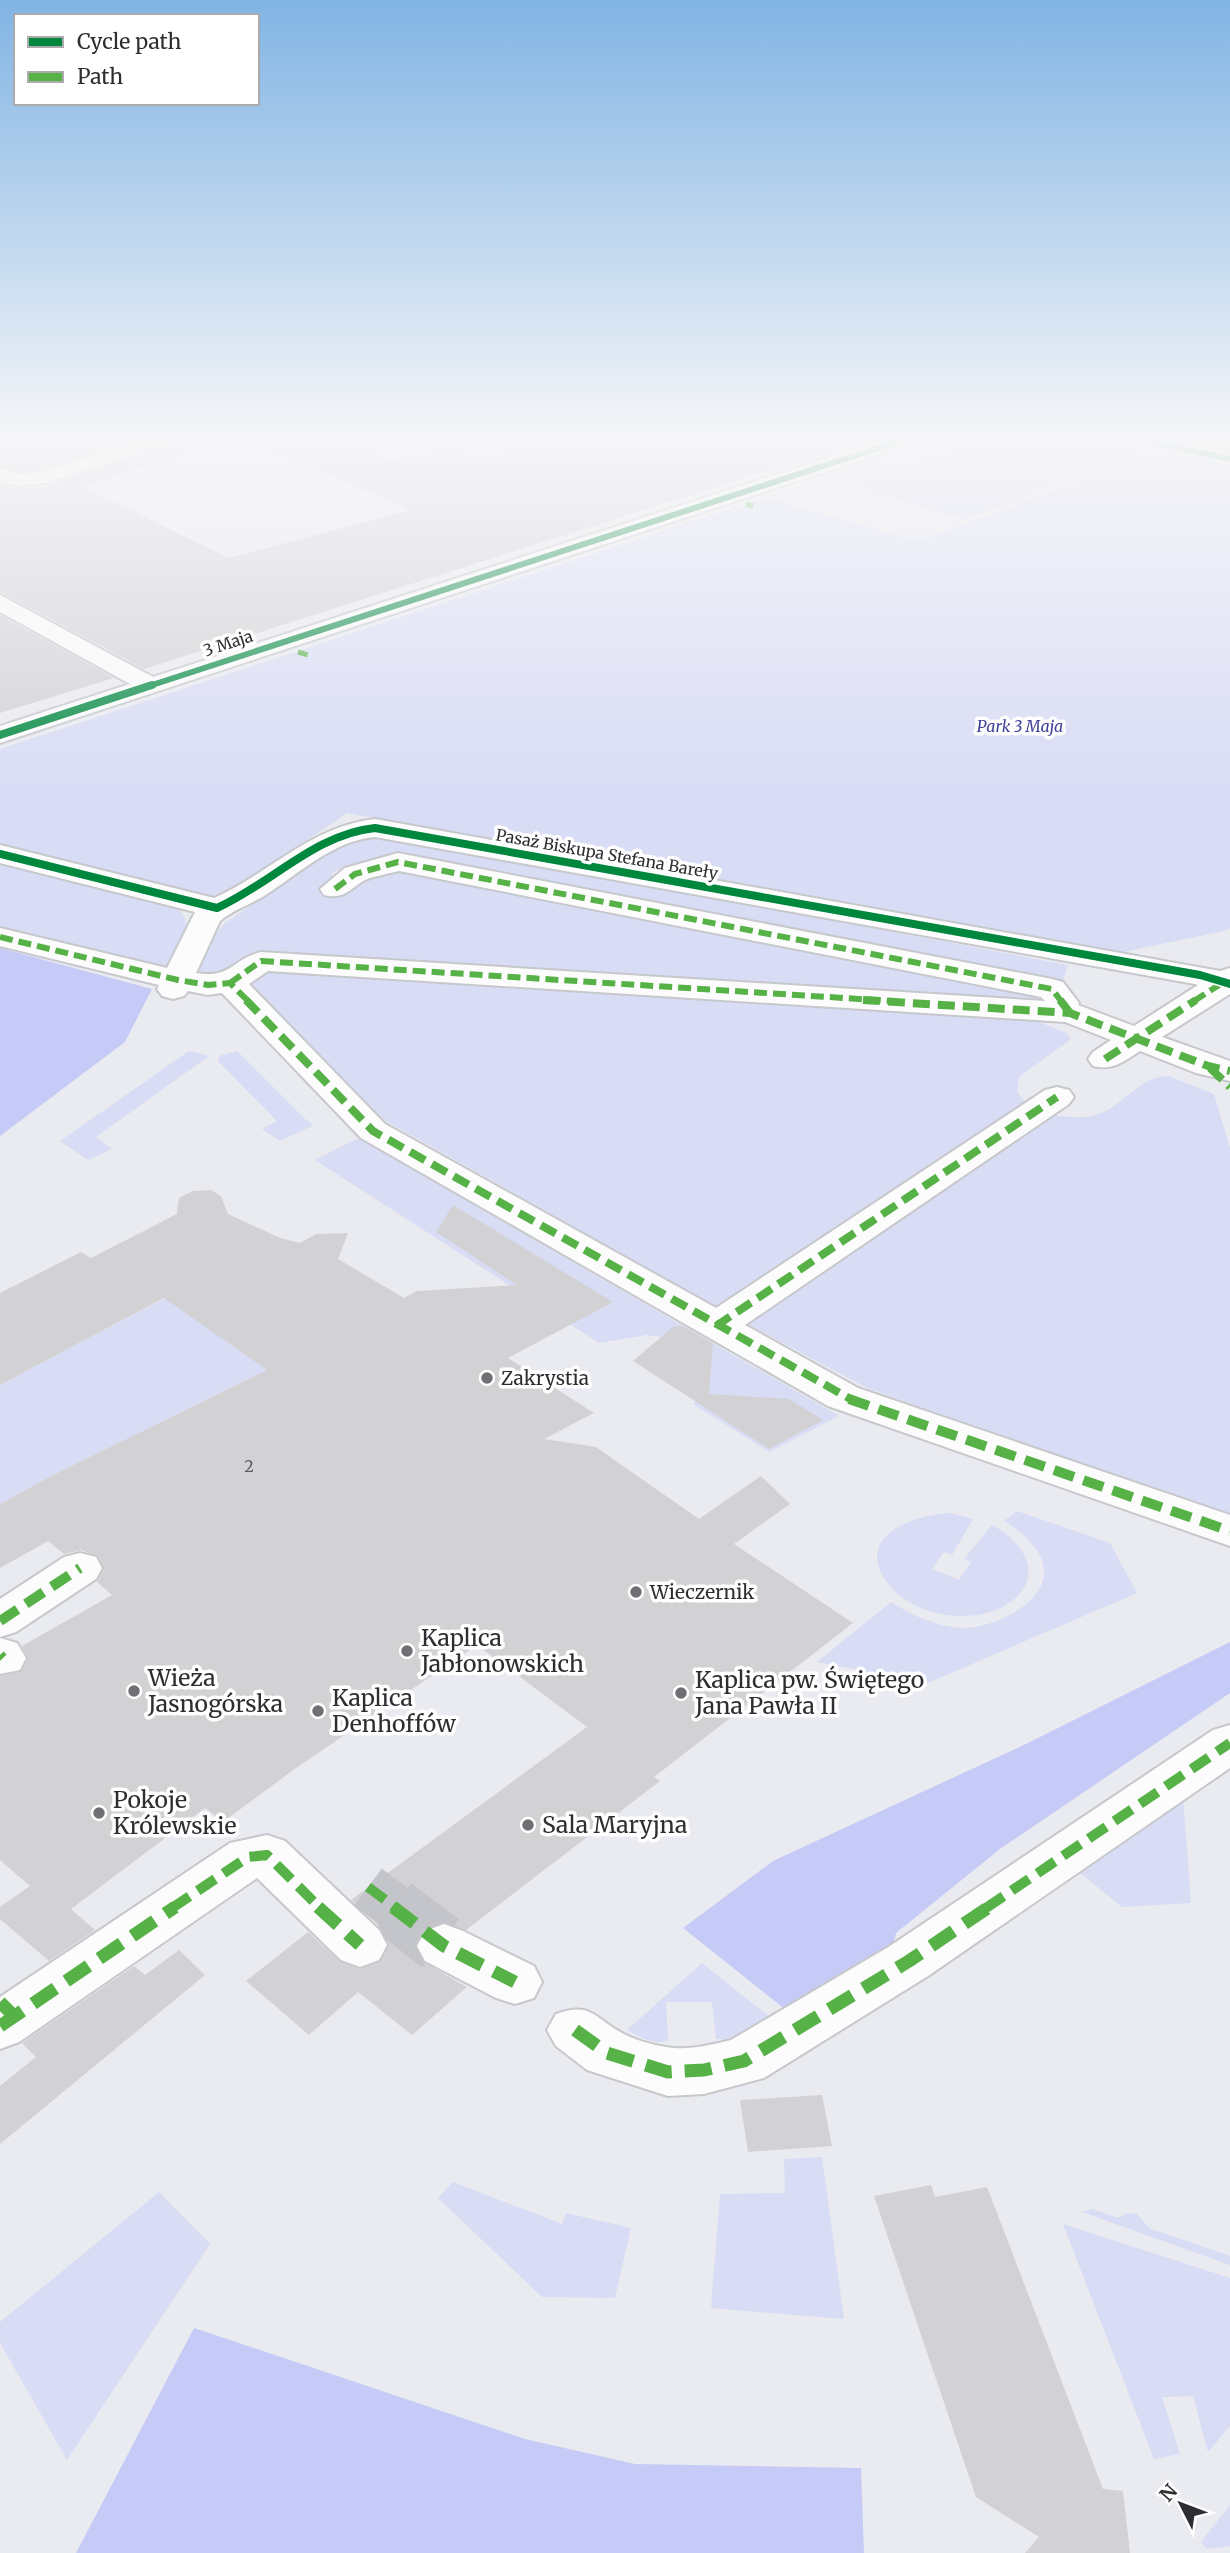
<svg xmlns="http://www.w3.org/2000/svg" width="1230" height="2553" viewBox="0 0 1230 2553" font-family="Merriweather,serif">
<rect width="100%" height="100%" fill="#eaebf0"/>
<!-- green -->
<g fill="#d8dcf5">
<path d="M986 439H1102L1146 450 965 520 851 486Z"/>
<path d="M1159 451H1185L1230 461V928L1228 930 1110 955 347 813 232 892 208 897 0 844V749L766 497 902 537H930Z"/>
<path d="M379 835 1068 965 1062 984 415 861 420 856 407 853 403 857 342 871 336 870 331 875 361 876 398 867 1028 990 1036 997 1027 1006 284 959 255 954 233 973 197 974 216 934 225 923 337 845Z"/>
<path d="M0 862 177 908C198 926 177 951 167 972L0 930Z"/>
<path d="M272 968 1016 1013 1067 1033 1071 1039 1019 1077 1017 1092 1028 1105 720 1309 386 1121 248 986Z"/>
<path d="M189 1051 209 1056 96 1137 112 1149 88 1160 60 1141Z"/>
<path d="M237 1051 305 1119 314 1125 280 1141 262 1129 277 1121 218 1061 219 1056Z"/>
<path d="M1169 1076 1214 1094 1230 1148V1517L867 1388 744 1322 1049 1114C1068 1118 1090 1120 1108 1110 1128 1098 1144 1076 1169 1076Z"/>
<path d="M358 1138 839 1416 769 1452 693 1404 705 1392 677 1339 647 1335 599 1343 315 1160Z"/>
<path d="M192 1284 224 1340 267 1370 55 1474 0 1504V1385Z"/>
<path d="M1017 1511 1110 1543 1137 1593 928 1683 817 1662 891 1602C911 1615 936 1626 960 1628 990 1629 1047 1605 1044 1569 1042 1548 1020 1531 1004 1521Z"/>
<path d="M949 1513 973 1519 952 1555 944 1552 932 1569 959 1580 971 1562 964 1559 992 1525C1021 1540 1046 1574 1012 1601 977 1628 910 1617 886 1581 854 1535 915 1515 949 1513Z"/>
<path d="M1183 1797 1191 1903 1122 1907 1079 1872Z"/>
<path d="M702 1963 772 2019 728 2040 716 2039 712 2002H666L668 2040C653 2046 640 2037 627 2030Z"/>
<path d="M822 2157 844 2319 711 2308 720 2194 785 2193 784 2159Z"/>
<path d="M453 2182 562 2224 566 2213 631 2228 615 2298 542 2297 438 2198Z"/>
<path d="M159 2192 210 2244 67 2460 0 2343V2322Z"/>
<path d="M1093 2209 1118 2218 1128 2213 1137 2214 1149 2228 1230 2256V2265L1082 2212Z"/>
<path d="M1063 2224 1230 2278V2426L1208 2452 1193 2396 1162 2397 1180 2454 1154 2459Z"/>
<path d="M1230 2505V2546L1207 2549 1201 2542Z"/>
</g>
<!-- forest -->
<g fill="#c5cbf6">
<path d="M0 948 152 989 125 1042 0 1136Z"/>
<path d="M1230 1642V1693L1000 1849 896 1933 893 1946 786 2010 683 1928 773 1861 1028 1743Z"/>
<path d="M194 2328 525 2439 635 2464 861 2468 864 2553H76Z"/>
</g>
<!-- building -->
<g fill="#d2d2d5">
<path d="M0 439H134L42 468 20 471 0 466Z"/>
<path d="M177 439H204L205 446 83 487 229 558 411 510 246 439H340L393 461 453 448 479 459 582 439H844L845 446 144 669 0 592V484L19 489 47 486 172 445Z"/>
<path d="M0 615 114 678 0 713Z"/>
<path d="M211 1190 221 1196 228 1214 280 1238 300 1243 316 1234 348 1233 338 1259 404 1298 417 1291 517 1285 436 1232 453 1205 613 1302 508 1358 594 1413 544 1439 596 1447 699 1519 761 1476 790 1504 734 1544 853 1623 654 1777 660 1781 466 1930 443 1922 423 1930 415 1945 423 1962 467 1987 412 2035 358 1992 309 2035 246 1981 308 1932 340 1962 359 1969 380 1962 389 1944 381 1928 351 1900 587 1727 477 1645 296 1768 223 1822 205 1808 71 1909 95 1930 49 1961 0 1919V1907L30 1886 0 1860V1676L22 1671 28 1659 22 1646 112 1595 97 1582 104 1569 98 1556 81 1550 64 1554 48 1541 0 1568V1504L55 1474 267 1370 164 1298 0 1385V1293L81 1252 91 1258 177 1214 179 1198 193 1191Z"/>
<path d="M674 1326H683L713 1343 709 1394 789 1399 823 1420 769 1449 633 1361Z"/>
<path d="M179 1950 205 1975 0 2144V2086L36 2057 22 2043 134 1966 145 1975Z"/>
<path d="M822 2095 832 2146 748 2152 740 2100Z"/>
<path d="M931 2185 935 2197 987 2187 1103 2489 1123 2491 1130 2553H1025L1039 2537 976 2497 874 2196Z"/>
</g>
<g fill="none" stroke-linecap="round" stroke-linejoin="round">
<!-- minor-tunnel-far1 -->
<path stroke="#c4c5ca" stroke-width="46" stroke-dasharray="46 24" stroke-linecap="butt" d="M368 1887 396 1908"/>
<!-- minor-tunnel -->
<path stroke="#c4c5ca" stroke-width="60" stroke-dasharray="60 30" stroke-linecap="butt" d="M393 1907 444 1946"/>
<!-- minor casing -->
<g stroke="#c7c8cc" stroke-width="4">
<g id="minor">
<path d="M143 439H174L171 443 46 483 19 486 0 481V468L20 474 43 471Z"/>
<path d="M885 439H916L913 443 0 743V726L130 684 0 612V595L153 677Z"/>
<path d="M375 819 1220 971 1230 968V994L1162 1037 1230 1061V1081L1196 1073 1140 1051C1123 1062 1113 1071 1093 1066L1088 1059 1093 1052 1111 1040 1065 1022 268 971 249 984 385 1124 716 1308 1045 1090 1057 1087 1069 1090 1074 1097 1069 1104 745 1325 858 1388 1230 1515V1546L828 1406 361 1138 222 993 208 995 188 991 184 996 173 999 162 996 157 989 159 985 0 946V928L167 968 195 912 0 863V845L214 898C270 873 311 826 375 819ZM375 837 1195 984 1198 985 1134 1026 1078 1005 1079 1003 1063 982 1052 979 398 853 345 868 320 889 324 895C345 900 349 889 365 880 375 876 388 874 399 871L1041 997 1045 1001 261 952C232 959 231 979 196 973L220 921C233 910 249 905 264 896 299 874 332 841 375 837Z"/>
<path d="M80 1553 96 1557 102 1568 96 1579 16 1632 0 1637V1599L64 1557Z"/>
<path d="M0 1638 17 1643 26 1658 20 1670 0 1674Z"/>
<path d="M1230 1725V1768L928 1976 764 2078 704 2094 668 2096 587 2070 556 2046 547 2030 556 2014C593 2001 594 2019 624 2034 635 2040 653 2045 666 2047 686 2051 711 2045 731 2040L890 1946 1213 1730Z"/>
<path d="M267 1835 285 1841 379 1930 387 1945 379 1960 360 1967 341 1960 257 1878 19 2042 0 2049V1997L230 1843Z"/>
<path d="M444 1924 463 1931 534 1966 542 1982 534 1998 515 2004 496 1998 425 1961 417 1946 425 1931Z"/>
</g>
</g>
<!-- major casing -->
<g stroke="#c6c6c8" stroke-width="4">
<path id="major" d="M1195 439H1230V451L1198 443Z"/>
</g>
<!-- minor -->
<use href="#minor" fill="#fcfcfd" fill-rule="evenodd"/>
<!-- major -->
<use href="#major" fill="#e9e2dd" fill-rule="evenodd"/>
<!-- quiet-far4 -->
<g stroke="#56b246" stroke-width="5" stroke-dasharray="10 5" stroke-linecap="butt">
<path d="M746 504 753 506"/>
<path d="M298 652 308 655"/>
</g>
<!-- quiet-far3 -->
<g stroke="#56b246" stroke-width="6" stroke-dasharray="13 6" stroke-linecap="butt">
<path d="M335 889 355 874 398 862 1052 989 1061 1001"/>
<path d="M0 937 178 980 208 985 230 983 248 1001"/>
<path d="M230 983 261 961 891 1001"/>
<path d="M1194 1001 1225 981"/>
</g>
<!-- quiet-far2 -->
<g stroke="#56b246" stroke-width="8" stroke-dasharray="17 8" stroke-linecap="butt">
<path d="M246 1000 373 1131 854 1401"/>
<path d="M863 1000 1070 1013 1208 1066 1230 1071"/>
<path d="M1060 1000 1070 1013"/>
<path d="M1105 1059 1196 1000"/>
<path d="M1210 1068 1230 1087"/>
<path d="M716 1326 1057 1097"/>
</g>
<!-- quiet-far1 -->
<g stroke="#56b246" stroke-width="10" stroke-dasharray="21 10" stroke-linecap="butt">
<path d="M849 1399 1230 1531"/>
<path d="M0 1621 80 1568"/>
<path d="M0 1655 3 1658"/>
<path d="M368 1887 396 1908"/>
<path d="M172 1908 248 1857 267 1855 320 1908"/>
<path d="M986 1908 1230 1743"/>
</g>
<!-- quiet -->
<g stroke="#56b246" stroke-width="13" stroke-dasharray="27 13" stroke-linecap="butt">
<path d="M318 1907 360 1945"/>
<path d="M393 1907 444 1946 515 1982"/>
<path d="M0 2002 14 2016"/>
<path d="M0 2026 175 1907"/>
<path d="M575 2030 607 2053 668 2072 704 2070 744 2061 909 1961 989 1907"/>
</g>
<!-- cycleway-far1 casing -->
<g stroke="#fff" stroke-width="9">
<g id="cycleway-far1">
<path d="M1139 439 1230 459"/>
<path d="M146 687 906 439"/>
</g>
</g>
<!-- cycleway casing -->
<g stroke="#fff" stroke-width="11">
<g id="cycleway">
<path d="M0 735 152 685"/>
<path d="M0 854 217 908C271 884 315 834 375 828L1200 975 1230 984"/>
</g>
</g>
<!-- cycleway-far1 -->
<use href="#cycleway-far1" stroke="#00873e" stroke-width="6"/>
<!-- cycleway -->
<use href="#cycleway" stroke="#00873e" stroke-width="8"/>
</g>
<!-- sky -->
<linearGradient id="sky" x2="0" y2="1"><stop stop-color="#81b4e4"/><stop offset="0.55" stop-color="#f6f6f8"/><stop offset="1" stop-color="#f6f6f8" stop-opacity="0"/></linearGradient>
<rect width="1230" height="797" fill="url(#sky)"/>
<!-- markers -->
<g fill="#6f7074" stroke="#fff" stroke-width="2.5">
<circle cx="487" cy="1378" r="7"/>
<circle cx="636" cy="1592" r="7"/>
<circle cx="407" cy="1651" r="7"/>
<circle cx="134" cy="1691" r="7"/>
<circle cx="681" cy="1693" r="7"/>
<circle cx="318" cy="1711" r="7"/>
<circle cx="99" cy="1813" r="7"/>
<circle cx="528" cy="1825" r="7"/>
</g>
<g text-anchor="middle" stroke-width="7" stroke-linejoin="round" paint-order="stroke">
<!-- far-street labels -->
<g font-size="16" fill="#2d2e31" stroke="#fff">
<text transform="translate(228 643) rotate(-18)" y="6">3 Maja</text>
<text transform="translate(607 854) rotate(10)" y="6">Pasaż Biskupa Stefana Bareły</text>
</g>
<!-- far-park labels -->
<g font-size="16" font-style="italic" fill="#404298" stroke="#fff">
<text x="1020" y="732">Park 3 Maja</text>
</g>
<!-- number labels -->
<g font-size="16" fill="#595a5c">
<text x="249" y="1472">2</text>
</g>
<!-- poi labels -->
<g font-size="19" fill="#2d2e31" stroke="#fff" text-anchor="start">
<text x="501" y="1385">Zakrystia</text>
<text x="650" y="1599">Wieczernik</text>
</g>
<!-- near-poi labels -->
<g font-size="23" fill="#2d2e31" stroke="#fff" text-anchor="start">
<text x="421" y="1646">Kaplica<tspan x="421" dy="26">Jabłonowskich</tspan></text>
<text x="148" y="1686">Wieża<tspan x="148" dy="26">Jasnogórska</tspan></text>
<text x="695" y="1688">Kaplica pw. Świętego<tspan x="695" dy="26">Jana Pawła II</tspan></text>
<text x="332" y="1706">Kaplica<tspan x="332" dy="26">Denhoffów</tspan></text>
<text x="113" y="1808">Pokoje<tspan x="113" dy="26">Królewskie</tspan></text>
<text x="542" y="1833">Sala Maryjna</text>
</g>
</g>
<!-- legend -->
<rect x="14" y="14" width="245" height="91" fill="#ffffff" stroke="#ababad" stroke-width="2"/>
<rect x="28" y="37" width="35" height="10" fill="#00873e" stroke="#ababad" stroke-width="2"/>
<text x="77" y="49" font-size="21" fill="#2d2e31">Cycle path</text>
<rect x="28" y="72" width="35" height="10" fill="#56b246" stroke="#ababad" stroke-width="2"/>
<text x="77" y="84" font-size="21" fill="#2d2e31">Path</text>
<!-- north arrow -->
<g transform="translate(1181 2504) rotate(312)" stroke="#ffffff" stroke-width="5" paint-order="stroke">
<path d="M0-5L12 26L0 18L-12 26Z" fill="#2d2e31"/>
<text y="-10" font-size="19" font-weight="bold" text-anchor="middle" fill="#2d2e31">N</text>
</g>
</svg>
